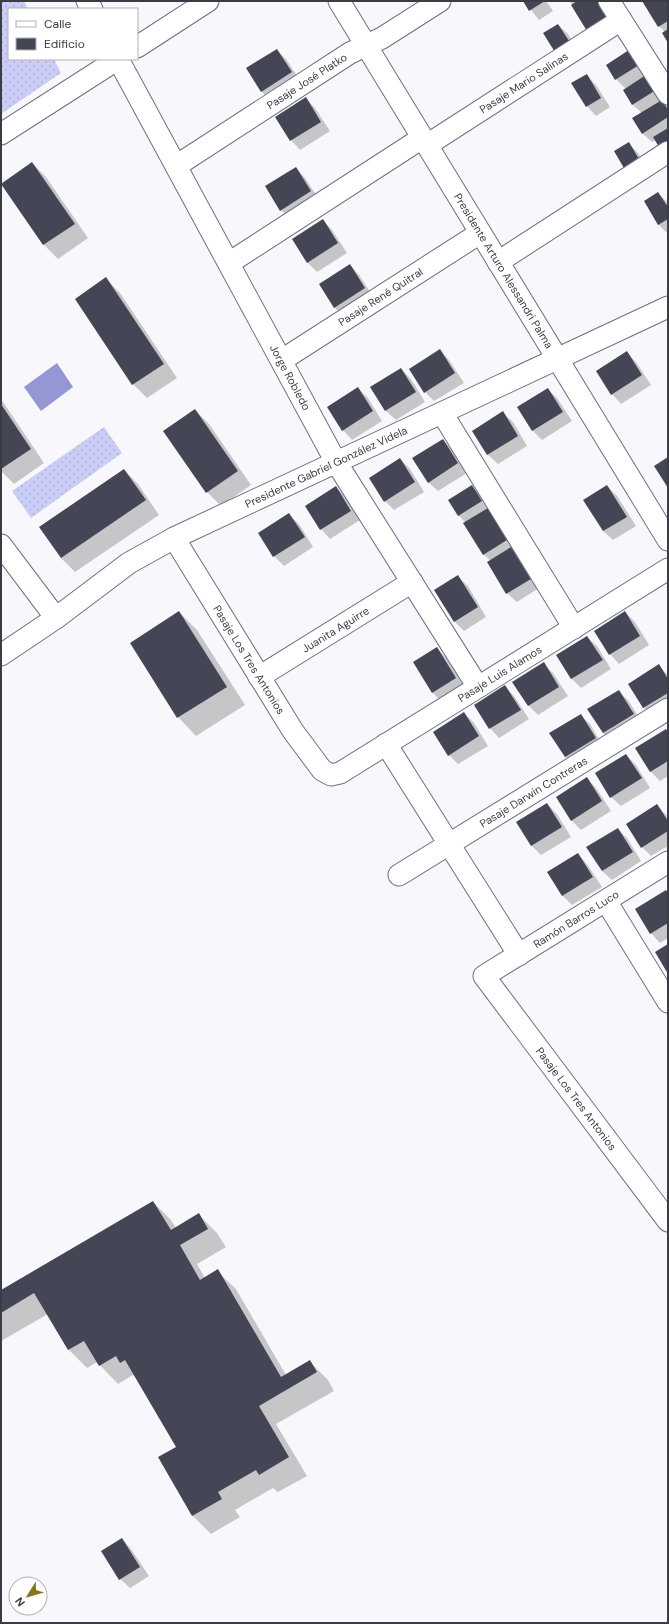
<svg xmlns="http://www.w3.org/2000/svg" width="669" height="1624" viewBox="0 0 669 1624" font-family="'DM Sans',sans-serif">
<defs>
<pattern id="grass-dots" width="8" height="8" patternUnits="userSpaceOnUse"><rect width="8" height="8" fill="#cacdf6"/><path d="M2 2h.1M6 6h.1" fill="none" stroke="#aeb1d4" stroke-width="1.8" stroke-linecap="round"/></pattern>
</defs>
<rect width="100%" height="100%" fill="#f8f8fc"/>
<!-- grass -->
<g fill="url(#grass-dots)">
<path d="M1 1H24L28 9H9V59H54L61 73 1 114Z"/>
<path d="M104 427 122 453 31 518 12 491Z"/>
</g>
<!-- water -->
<path fill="#9597d4" d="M57 363 73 387 41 411 24 387Z"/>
<!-- shadow -->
<g fill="#0003">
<path d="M524 1H546L553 11 539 20Z"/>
<path d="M569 1H600L601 3 573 5Z"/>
<path d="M643 1H668V41L665 32 659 26Z"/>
<path d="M558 25 568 34 582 57 568 66Z"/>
<path d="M276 50 286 59 301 82 271 101 262 92Z"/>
<path d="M629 52 662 102 668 107V157L656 140 652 142 642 133V113L633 105 624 90 626 89 616 79Z"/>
<path d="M586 75 596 85 610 107 596 116 587 106Z"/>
<path d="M306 99 315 108 330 131 300 150 291 140 276 117Z"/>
<path d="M628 143 638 153 652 176 639 184 629 175Z"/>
<path d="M32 163 46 177 88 238 58 259 44 245 2 183Z"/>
<path d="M296 168 305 178 320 201 290 219 281 210Z"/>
<path d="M658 193 668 203V234L659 225 645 202Z"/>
<path d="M323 220 332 230 347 253 317 272 307 262Z"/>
<path d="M350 265 359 275 374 298 344 317 334 307Z"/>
<path d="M106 279 120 293 177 378 147 398 133 384Z"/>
<path d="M440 350 449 360 464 383 434 401 425 392Z"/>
<path d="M627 353 636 362 651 385 621 404 612 394Z"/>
<path d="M401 369 411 379 425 402 396 420 386 411 371 388Z"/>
<path d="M358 389 368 398 382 421 352 440 343 430Z"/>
<path d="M547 389 557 398 572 421 542 440 532 430Z"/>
<path d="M1 399 44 463 14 484 1 471Z"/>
<path d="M195 410 209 424 251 485 221 506 207 492Z"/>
<path d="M503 413 513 422 527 446 498 464 488 455 473 431Z"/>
<path d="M443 440 453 450 467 473 438 491 428 482Z"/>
<path d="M400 459 410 469 424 492 394 510 385 501Z"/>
<path d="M124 470 138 484 159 515 75 572 61 558 41 527Z"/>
<path d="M607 486 617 496 636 526 613 540 603 531Z"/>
<path d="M336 487 346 497 360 520 330 539 321 529 306 506Z"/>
<path d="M472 487 482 496 490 512 497 519 516 549 513 551 521 558 539 588 517 602 507 593 491 561 483 554 466 523 458 515Z"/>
<path d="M289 515 299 524 313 547 284 566 274 556Z"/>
<path d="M458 577 468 586 486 617 464 631 454 621Z"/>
<path d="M179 612 197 630 245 705 196 736 178 717 131 643Z"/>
<path d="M625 612 635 622 649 645 619 664 610 654Z"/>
<path d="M587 637 597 646 611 669 581 688 572 679 558 655Z"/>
<path d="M437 648 446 658 465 688 442 702 433 693 414 662Z"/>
<path d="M543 664 553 673 568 696 538 715 529 706Z"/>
<path d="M659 666 668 675V708L653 717 644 708 629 684Z"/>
<path d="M505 687 514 696 529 719 499 738 490 728 476 705Z"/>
<path d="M618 691 628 700 643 724 613 742 603 733Z"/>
<path d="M464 713 474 723 488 746 458 764 449 755Z"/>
<path d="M580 715 590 724 604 748 575 766 565 757 551 734Z"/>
<path d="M668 732V776L660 781 651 772 636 749Z"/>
<path d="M626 755 636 765 650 788 621 806 611 797Z"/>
<path d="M587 779 596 788 611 811 581 830 572 821Z"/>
<path d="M547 804 557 814 571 837 541 855 532 846 518 822Z"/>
<path d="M657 805 668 817V846L651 856 642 847Z"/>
<path d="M617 829 627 838 641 861 612 880 602 871Z"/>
<path d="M578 854 587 864 602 887 572 905 563 896 548 872Z"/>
<path d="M668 894V938L660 943 651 933Z"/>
<path d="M153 1202 171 1220 176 1228 199 1215 217 1233 226 1247 197 1264 205 1278 217 1271 236 1289 286 1375 310 1362 328 1380 334 1391 276 1424 307 1476 278 1492 273 1488 235 1510 240 1517 211 1534 193 1516 159 1458 177 1447 138 1379 133 1375 118 1384 97 1362 87 1368 69 1350 48 1314 1 1341V1291Z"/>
<path d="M122 1539 131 1549 149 1576 130 1588 120 1579Z"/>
</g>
<!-- building -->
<g fill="#444656">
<path d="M523 1H545L529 11Z"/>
<path d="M577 1H598L612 23 590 36 571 5Z"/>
<path d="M642 1H668V21L658 27Z"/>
<path d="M558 24 573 47 558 57 543 33Z"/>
<path d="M668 29V43L662 33Z"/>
<path d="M277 49 292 72 261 92 246 68Z"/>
<path d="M629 50 639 65 615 80 606 65Z"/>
<path d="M587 74 601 98 586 107 571 83Z"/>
<path d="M646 75 656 90 632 105 623 90Z"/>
<path d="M306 97 321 122 290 141 275 117Z"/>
<path d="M662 100 668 110V117L642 134 632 118Z"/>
<path d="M668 128V149L662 152 653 137Z"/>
<path d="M629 142 643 166 628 175 614 151Z"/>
<path d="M32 162 75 224 43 245 1 184Z"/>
<path d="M296 167 311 191 280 211 265 186Z"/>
<path d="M658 192 668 207V219L658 225 644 201Z"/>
<path d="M323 219 338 243 307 263 292 239Z"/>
<path d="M350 264 365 288 334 308 319 284Z"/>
<path d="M106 277 164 364 132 385 75 299Z"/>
<path d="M440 349 455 373 424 393 409 369Z"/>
<path d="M627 351 642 375 611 395 596 371Z"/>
<path d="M401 368 416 392 385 411 370 387Z"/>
<path d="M358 387 373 411 342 431 327 407Z"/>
<path d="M548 388 563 412 532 431 517 407Z"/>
<path d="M1 404 31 449 1 469Z"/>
<path d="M195 409 238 471 206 493 163 431Z"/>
<path d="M503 411 518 436 487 455 472 431Z"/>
<path d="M443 439 458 463 428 483 412 458Z"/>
<path d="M668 457V488L654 466Z"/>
<path d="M400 458 415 482 384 502 369 478Z"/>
<path d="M124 469 146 500 61 558 39 527Z"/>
<path d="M472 485 482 501 458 516 448 500Z"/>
<path d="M607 485 627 517 603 531 583 500Z"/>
<path d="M336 486 351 511 320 530 305 506Z"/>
<path d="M488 508 507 540 483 555 463 523Z"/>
<path d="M289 513 305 537 273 557 258 533Z"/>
<path d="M511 547 531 579 506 594 487 562Z"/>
<path d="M458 575 478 607 454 622 434 590Z"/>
<path d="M179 611 227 687 177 718 130 643Z"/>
<path d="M625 611 640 636 609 655 594 631Z"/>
<path d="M587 636 603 660 571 679 556 655Z"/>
<path d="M437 647 456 678 432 693 413 662Z"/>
<path d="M544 662 559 687 528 706 512 682Z"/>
<path d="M659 664 668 679V693L643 708 628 684Z"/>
<path d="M505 685 521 710 489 729 474 705Z"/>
<path d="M619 690 634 714 603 733 587 709Z"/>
<path d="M464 712 479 736 448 756 433 732Z"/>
<path d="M581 714 596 738 565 757 549 733Z"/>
<path d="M666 729 668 732V761L650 772 635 748Z"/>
<path d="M626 754 642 778 610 798 595 773Z"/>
<path d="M587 777 602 801 571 821 556 797Z"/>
<path d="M547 803 562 827 531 846 516 822Z"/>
<path d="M657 804 668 821V831L641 848 626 824Z"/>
<path d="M618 828 633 852 602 871 586 847Z"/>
<path d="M578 853 593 877 562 896 547 872Z"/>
<path d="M666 890 668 893V923L650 934 635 909Z"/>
<path d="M668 944V974L655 952Z"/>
<path d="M153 1201 171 1230 199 1213 208 1229 180 1245 200 1280 218 1269 281 1377 310 1360 317 1372 259 1406 289 1457 259 1475 256 1470 218 1492 222 1499 192 1516 158 1457 176 1447 125 1360 120 1363 116 1356 99 1366 84 1341 68 1350 34 1293 1 1313V1290Z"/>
<path d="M122 1538 140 1567 119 1580 101 1551Z"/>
</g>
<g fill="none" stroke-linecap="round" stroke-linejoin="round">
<!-- street casing -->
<g stroke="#6e6f82" stroke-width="23">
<g id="street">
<path d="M87 1 92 9"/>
<path id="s1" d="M339 1 668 540"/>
<path d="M609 1 668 94"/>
<path d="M137 47 208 1"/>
<path id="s2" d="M118 59 336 462 478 687"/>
<path d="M1 134 118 59"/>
<path id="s3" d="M427 145 621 20"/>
<path id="s4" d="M176 166 350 53 382 38 440 1"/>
<path d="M498 262 668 152"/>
<path d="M229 263 422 138"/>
<path id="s5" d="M282 360 480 233"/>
<path d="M442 413 574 628"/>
<path id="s6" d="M174 538 293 731 322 770 331 775 340 773 668 569"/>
<path d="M1 545 56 618"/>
<path id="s7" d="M1 655 56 618 129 563 174 538 668 307"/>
<path id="s8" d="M259 677 412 582"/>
<path d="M386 744 519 955"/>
<path id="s9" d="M668 862 484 976 668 1221"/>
<path id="s10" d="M399 875 668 709"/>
<path d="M606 901 668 1002"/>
</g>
</g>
<!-- street -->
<use href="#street" stroke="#fff" stroke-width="21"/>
</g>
<g text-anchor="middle" stroke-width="4" stroke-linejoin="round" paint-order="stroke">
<!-- street labels -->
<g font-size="11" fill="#3b3c44" stroke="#fff">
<text dy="4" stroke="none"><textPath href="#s4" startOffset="156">Pasaje José Platko</textPath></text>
<text dy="4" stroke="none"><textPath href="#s3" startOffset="115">Pasaje Mario Salinas</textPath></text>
<text dy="4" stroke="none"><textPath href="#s1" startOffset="316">Presidente Arturo Alessandri Palma</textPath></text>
<text dy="4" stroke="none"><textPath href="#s5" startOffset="117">Pasaje René Quitral</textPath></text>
<text dy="4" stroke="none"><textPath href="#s2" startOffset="362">Jorge Robledo</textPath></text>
<text dy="4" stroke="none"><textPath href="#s7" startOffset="377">Presidente Gabriel González Videla</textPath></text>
<text dy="4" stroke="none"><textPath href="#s8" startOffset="90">Juanita Aguirre</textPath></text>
<text dy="4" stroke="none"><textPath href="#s6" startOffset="143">Pasaje Los Tres Antonios</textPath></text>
<text dy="4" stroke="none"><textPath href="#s6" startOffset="483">Pasaje Luis Alamos</textPath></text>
<text dy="4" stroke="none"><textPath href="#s10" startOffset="158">Pasaje Darwin Contreras</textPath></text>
<text transform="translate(576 919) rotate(-32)" y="4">Ramón Barros Luco</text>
<text dy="4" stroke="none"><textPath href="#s9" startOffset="370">Pasaje Los Tres Antonios</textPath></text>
</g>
</g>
<!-- border -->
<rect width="669" height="1624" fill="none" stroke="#3b3c44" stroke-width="4"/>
<!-- legend -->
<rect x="8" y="8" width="130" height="52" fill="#ffffff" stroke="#b1b1b4"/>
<rect x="16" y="21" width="20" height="6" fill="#ffffff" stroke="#b1b1b4"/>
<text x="44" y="28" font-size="12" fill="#3b3c44">Calle</text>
<rect x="16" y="38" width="20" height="12" fill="#444656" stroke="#b1b1b4"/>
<text x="44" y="48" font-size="12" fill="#3b3c44">Edificio</text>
<!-- north arrow -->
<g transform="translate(28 1596) rotate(233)"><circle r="19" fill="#ffffff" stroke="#b1b1b4"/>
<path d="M0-3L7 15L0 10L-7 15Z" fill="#82771b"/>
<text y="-6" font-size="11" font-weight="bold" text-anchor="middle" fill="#3b3c44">N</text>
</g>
</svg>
